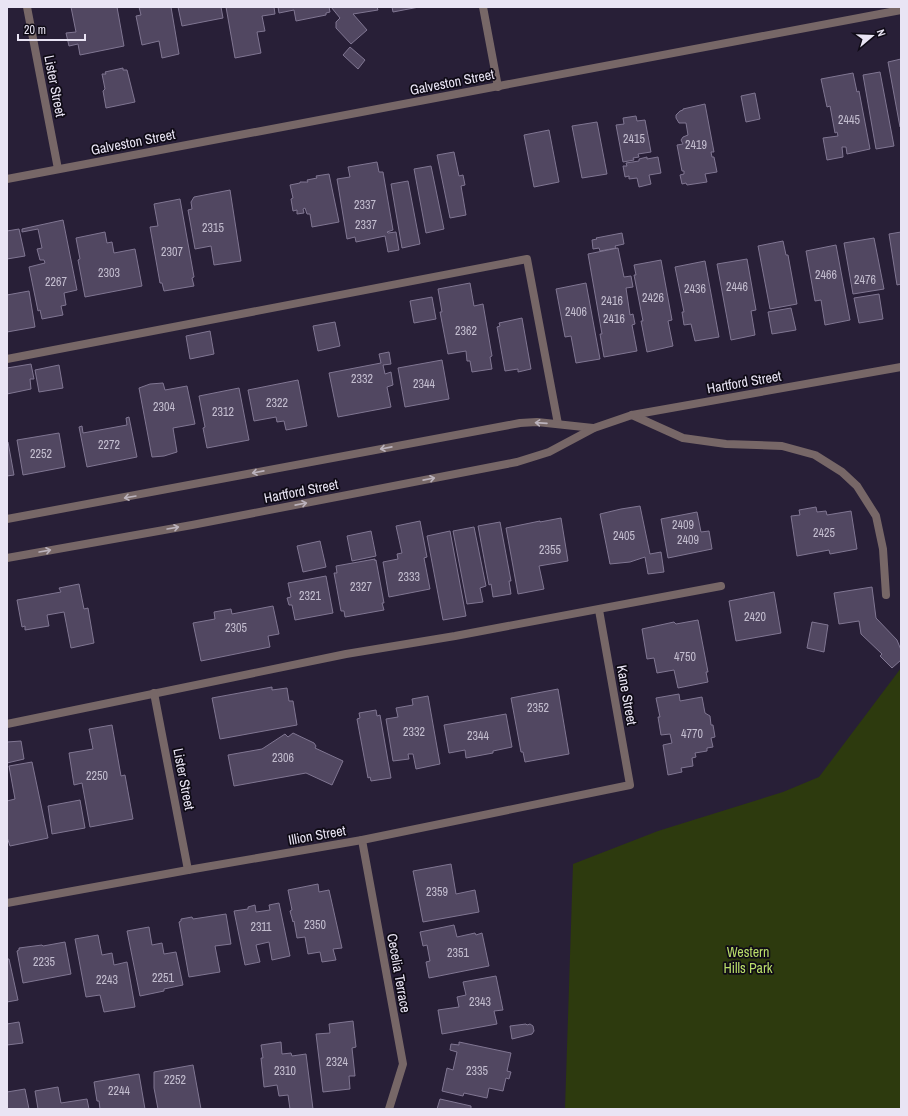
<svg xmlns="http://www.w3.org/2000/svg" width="908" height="1116" viewBox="0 0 908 1116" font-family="'Archivo Narrow',sans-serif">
<rect width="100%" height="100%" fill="#281f37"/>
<!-- green -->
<path fill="#2d3a0e" d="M901 668V1109H565L573 864 658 831 783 792 819 777Z"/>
<!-- building -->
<g fill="#514761" stroke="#807692">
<path d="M71 7H117L124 46 80 55 78 44 69 46 66 33 76 32Z"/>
<path d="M139 7H171L179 54 162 58 159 41 142 45 136 16 141 15Z"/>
<path d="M178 7H221L223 18 182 26Z"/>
<path d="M226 7H274L275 14 262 16 265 31 257 32 261 53 235 58Z"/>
<path d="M278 7H329L330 12 326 13V15L296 21 294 10 279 13Z"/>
<path d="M331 7H377L378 10 353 14 367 30 351 44 336 28V22L340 18Z"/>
<path d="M392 7H419L393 12Z"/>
<path d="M350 47 365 60 358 69 343 55Z"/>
<path d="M901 59V127H900L888 62Z"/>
<path d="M123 68V70H127L135 102 106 108 103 91 105 89 102 74H106L105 72Z"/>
<path d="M880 72 894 146 876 149 863 75Z"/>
<path d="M853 73 857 92 859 91 870 149 847 154 846 147H842L843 157 827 160 823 138 838 136 837 132 835 133 830 106 827 107 821 79Z"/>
<path d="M755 93 760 119 746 122 741 96Z"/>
<path d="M705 104 714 152H711L712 157H714L717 172 705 174 707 182 687 185 686 183 682 184 680 175 684 174V171H682L677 145 683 144 681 140 683 137 688 135 686 123H679L676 118V115L680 111 683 110V109Z"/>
<path d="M636 116 637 121 645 120 651 152 638 154 639 157 633 158 634 160 623 162 616 125 624 124 623 118Z"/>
<path d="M597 122 607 174 582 178 572 126Z"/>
<path d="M549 130 559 182 534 187 524 135Z"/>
<path d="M454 152 459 176 463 175 465 185 461 186 466 215 450 218 437 155Z"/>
<path d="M647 157V159L658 157 661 173 649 175 651 184 639 187 637 178 629 179V176L625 177 623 166H627L626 163 639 161V159Z"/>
<path d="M377 162 379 172H383L393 230 387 232 388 233 396 232 399 250 388 252 385 236 356 242 355 237 347 239 337 179 350 177 348 167Z"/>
<path d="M431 166 444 229 426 233 414 169Z"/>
<path d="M329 174 339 222 312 227 310 214H307L305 208 303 209 304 213 297 214V210L293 211 291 199 293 198 290 185 300 183V182H308L307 180 317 178 316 176Z"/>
<path d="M408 181 420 244 402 248 391 184Z"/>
<path d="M230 190 241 261 214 265 211 246 195 249 188 210 192 209 191 202 194 197Z"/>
<path d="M180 199 194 277 192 278 194 286 164 291 162 283H160L150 227 158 226 154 204Z"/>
<path d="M63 220 77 290 64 293 66 305 61 306 63 315 42 319 40 310 38 311 29 267 45 263 44 260H40L37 249 42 248 38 229 22 232V229Z"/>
<path d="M19 229 25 256 7 259V231Z"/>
<path d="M105 232 107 243 112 242 114 253 135 249 142 286 85 297 78 260 80 259 76 238Z"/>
<path d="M901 232V284L897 285 889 234Z"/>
<path d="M622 233 624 244 615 246 616 248 600 251 599 248 593 249 592 240 597 239 596 238Z"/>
<path d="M874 238 884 289 853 294 844 243Z"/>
<path d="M783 241 786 255H788L797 304 770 309 758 246Z"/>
<path d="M836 245 850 320 825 325 821 300 815 301 806 251Z"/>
<path d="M618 248 624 277 631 276 633 287 626 288 630 315 633 314 635 324 632 325 637 351 604 357 600 334H602L588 254Z"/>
<path d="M747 259 756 310 751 311 755 335 731 340 717 264Z"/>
<path d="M661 260 672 320 668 321 673 346 647 352 641 321H643L634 275H636L634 265Z"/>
<path d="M705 261 719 337 695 341 691 324 684 325 682 312H684L675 267Z"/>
<path d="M470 283 474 306 483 304 492 356 490 357 492 369 472 372 470 361H467L466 351 448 354 440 312H442L438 289Z"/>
<path d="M586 283 600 359 576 363 571 336 565 337 556 289Z"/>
<path d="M29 291 35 327 7 332V295Z"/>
<path d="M879 294 883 319 859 323 854 298Z"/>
<path d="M432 297 436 319 414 323 410 301Z"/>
<path d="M791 308 796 330 772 334 768 312Z"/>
<path d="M522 318 531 369 518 372V369L505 371 497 327 500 326 499 323Z"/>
<path d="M335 322 340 346 318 351 313 326Z"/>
<path d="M210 331 214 354 190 359 186 336Z"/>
<path d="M389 352 391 364 383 365 385 374 391 372 393 385 387 387 391 407 338 417 329 373 381 363 379 354Z"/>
<path d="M442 360 449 399 405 407 398 368Z"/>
<path d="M31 364 34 379H30L31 389 7 394V368Z"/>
<path d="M59 365 63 388 39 392 35 370Z"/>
<path d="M298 380 307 426 286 430 284 421 277 422 276 417 254 421 248 390Z"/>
<path d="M163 383 165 390 187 386 195 424 173 428 177 452 164 456 152 457 139 388 150 384Z"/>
<path d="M239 388 249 440 207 448 203 428 205 427 199 396Z"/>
<path d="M129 417 137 457 87 467 79 427 82 426 83 433 127 425 126 418Z"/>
<path d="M59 433 65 467 23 475 17 440Z"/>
<path d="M8 442 14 475 7 476V443Z"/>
<path d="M640 506 650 554 661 552 664 572 648 574 645 557 630 562 610 564 600 514 621 509Z"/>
<path d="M816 507 817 512 826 511 827 515 851 511 857 549 830 554 829 550 797 556 791 516 800 515 799 510Z"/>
<path d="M697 512 701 532 709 531 712 549 668 558 661 519Z"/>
<path d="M561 518 568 561 539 566 544 589 518 594 506 528 540 521V522Z"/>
<path d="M420 521 427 557 424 558 430 589 389 597 383 562 398 559 397 554 402 553 396 526Z"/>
<path d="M500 522 511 581H509L511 594 493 597 491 584 489 585 478 526Z"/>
<path d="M474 527 486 586 480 588 483 602 467 604 453 531Z"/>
<path d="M371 531 376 556 352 561 347 536Z"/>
<path d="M450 531 466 616 443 620 427 536Z"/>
<path d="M320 541 326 567 303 572 297 546Z"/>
<path d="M375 559V561L376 560 384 603H382L384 610 345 617 344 611H341L334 573H337L336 566Z"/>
<path d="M326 576 333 613 295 620 292 605H289L287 598 291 597 288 583Z"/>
<path d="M79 584 84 609 88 608 94 643 71 648 64 612 47 615 49 626 25 630V626L22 627 17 600 61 592 59 588Z"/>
<path d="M872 587 876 618 897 640 901 650V660L892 668 880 656 882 654 861 634 859 621 839 624 834 593Z"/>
<path d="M774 592 781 633 736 641 729 601Z"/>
<path d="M273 606 279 634 268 636 270 647 201 661 193 623 215 619 214 612 231 609 232 614Z"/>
<path d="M698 620 708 672H706L708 682 678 688 674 670 657 673 654 658 647 659 642 629 674 622 676 624Z"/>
<path d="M812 622 828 625 824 652 807 648Z"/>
<path d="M272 687V690L287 688 289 701H293L297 725 220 739 212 698Z"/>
<path d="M558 689 569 754 525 762 523 752H521L511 698Z"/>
<path d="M679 694 680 701 702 697 705 713 710 716 711 725H713L715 737 711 738 713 747 707 748V751L695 753 696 757 692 758 693 766 681 768 682 772 668 775 663 745 672 743 670 734 661 735 658 717H660L656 698Z"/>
<path d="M428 696 440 764 416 769 413 754H408L409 759 393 761 386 719 398 717 396 708 413 705 412 699Z"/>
<path d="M376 710 377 716 380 715 391 778 371 781 370 777 368 778 357 719 360 718 359 713Z"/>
<path d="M506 714 512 747 493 751V753L466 758 465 750 449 753 444 725Z"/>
<path d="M112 725 121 776 125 775 133 819 90 827 82 783 74 785 69 753 93 749 89 729Z"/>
<path d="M293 733 314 743 316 746 315 748 343 761 332 785 306 773 234 786 228 755 262 749 285 734 288 737Z"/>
<path d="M21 741 24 759 7 763V742Z"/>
<path d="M32 762 48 838 10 846 7 837V801L15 799 9 766Z"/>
<path d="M80 800 85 828 52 834 48 806Z"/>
<path d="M451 864 456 894 475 890 479 912 423 922 413 871Z"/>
<path d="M318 884 319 892 329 890 342 948 333 949 336 960 322 962 320 952 308 954 305 937 297 938 294 921 293 922 290 911 292 910 288 890Z"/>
<path d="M279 903 290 956 272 960 269 942 256 945 260 962 245 965 234 911 248 909V907L255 905 256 912 270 910 269 905Z"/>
<path d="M226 914 231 944 215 946 220 972 189 977 179 922 181 921V919L192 917 193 919Z"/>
<path d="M454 925 457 937 475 933 476 935 482 933 489 966 429 978 426 962 430 961 427 945 423 946 420 932Z"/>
<path d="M149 927 152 945 162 943 164 954 176 952 183 985 164 989V991L140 996 127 931Z"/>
<path d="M98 935 102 955 112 953 114 965 127 962 135 1007 104 1012 100 995 86 997 75 939Z"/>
<path d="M65 942 71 974 23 983 17 951 19 950V948L42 945 43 946Z"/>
<path d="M7 959H9L18 1000 7 1002Z"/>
<path d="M496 976 503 1010 494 1011 497 1024 442 1034 438 1010 459 1007 457 997 466 995 463 982Z"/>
<path d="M353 1021 356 1047 352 1048 355 1076H349L350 1089 323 1092 316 1034 330 1033 329 1024Z"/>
<path d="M19 1022 23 1043 7 1045V1024Z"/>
<path d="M526 1024 527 1025 530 1024 533 1026 534 1031 532 1034 512 1039 510 1026Z"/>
<path d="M281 1042 282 1054 291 1053 292 1056 306 1054 313 1109H290L288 1095 279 1096 277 1085 264 1087 261 1058H263L261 1045Z"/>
<path d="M459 1042 511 1053 507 1071 511 1072 509 1079 506 1078 503 1091 489 1088 487 1098 464 1093 463 1096 442 1091 447 1068 453 1070 457 1052 450 1050 451 1044 459 1045Z"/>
<path d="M193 1065 201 1109H158L154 1088V1072Z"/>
<path d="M139 1074 145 1109H100L99 1101H97L94 1082Z"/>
<path d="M58 1087 61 1103 87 1099 89 1109H38L35 1091Z"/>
<path d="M25 1089 29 1109H7V1092Z"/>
<path d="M440 1099 471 1106V1109H437Z"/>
</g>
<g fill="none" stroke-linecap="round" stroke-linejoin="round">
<!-- service -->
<g stroke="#776767" stroke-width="8">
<path d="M7 359 527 259 558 424"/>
<path d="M632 415 683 438 726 444 782 446 815 455 842 472 857 486 876 516 883 549 886 595"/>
<path d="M7 724 346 654 455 636 721 586"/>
</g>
<!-- minor -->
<g stroke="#776767" stroke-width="8">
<path d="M27 7 58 169"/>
<path d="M483 7 498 87"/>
<path d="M7 179 901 10"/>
<path d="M7 519 520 423 537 422 593 428"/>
<path d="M7 558 192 525 517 462 549 452 594 428 632 415 901 367"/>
<path d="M154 693 188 870"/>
<path d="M362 840 403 1064 389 1109"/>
<path d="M7 903 188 870 362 840 630 785 599 610"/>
</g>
</g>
<!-- one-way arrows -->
<defs><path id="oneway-shaft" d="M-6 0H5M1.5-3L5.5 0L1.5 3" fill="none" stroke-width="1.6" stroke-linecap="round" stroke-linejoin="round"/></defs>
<g stroke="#bbb2bc">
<use href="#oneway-shaft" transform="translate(541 423) rotate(-176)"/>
<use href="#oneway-shaft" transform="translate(386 448) rotate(169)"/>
<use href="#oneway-shaft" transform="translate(258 472) rotate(169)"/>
<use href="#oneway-shaft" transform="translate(429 479) rotate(-11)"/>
<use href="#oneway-shaft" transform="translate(130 497) rotate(170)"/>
<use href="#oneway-shaft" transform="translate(301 504) rotate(-11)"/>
<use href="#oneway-shaft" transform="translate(173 528) rotate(-10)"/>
<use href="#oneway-shaft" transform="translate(45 551) rotate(-10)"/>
</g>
<g text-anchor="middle" stroke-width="3.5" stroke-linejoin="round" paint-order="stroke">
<!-- number labels -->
<g font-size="12" fill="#c3bdcf">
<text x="849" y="124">2445</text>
<text x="634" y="143">2415</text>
<text x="696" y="149">2419</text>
<text x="365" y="209">2337</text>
<text x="366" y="229">2337</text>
<text x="213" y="232">2315</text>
<text x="172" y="256">2307</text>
<text x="109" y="277">2303</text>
<text x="826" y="279">2466</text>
<text x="865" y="284">2476</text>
<text x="56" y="286">2267</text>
<text x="737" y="291">2446</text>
<text x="695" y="293">2436</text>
<text x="653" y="302">2426</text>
<text x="612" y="305">2416</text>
<text x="576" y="316">2406</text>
<text x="614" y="323">2416</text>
<text x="466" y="335">2362</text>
<text x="362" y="383">2332</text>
<text x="424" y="388">2344</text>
<text x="277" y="407">2322</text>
<text x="164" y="411">2304</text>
<text x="223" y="416">2312</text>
<text x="109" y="449">2272</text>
<text x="41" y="458">2252</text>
<text x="683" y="529">2409</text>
<text x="824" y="537">2425</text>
<text x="624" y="540">2405</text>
<text x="688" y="544">2409</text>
<text x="550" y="554">2355</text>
<text x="409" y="581">2333</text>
<text x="361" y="591">2327</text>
<text x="310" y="600">2321</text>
<text x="755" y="621">2420</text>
<text x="236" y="632">2305</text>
<text x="685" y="661">4750</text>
<text x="538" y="712">2352</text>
<text x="414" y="736">2332</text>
<text x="692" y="738">4770</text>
<text x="478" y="740">2344</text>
<text x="283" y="762">2306</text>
<text x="97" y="780">2250</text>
<text x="437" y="896">2359</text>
<text x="315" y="929">2350</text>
<text x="261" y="931">2311</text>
<text x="458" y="957">2351</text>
<text x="44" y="966">2235</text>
<text x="163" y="982">2251</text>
<text x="107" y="984">2243</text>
<text x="480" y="1006">2343</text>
<text x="337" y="1066">2324</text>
<text x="285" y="1075">2310</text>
<text x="477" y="1075">2335</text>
<text x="175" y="1084">2252</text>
<text x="119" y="1095">2244</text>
</g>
<!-- street labels -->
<g font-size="14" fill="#e9e4f4" stroke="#0f0b16">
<text transform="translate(452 82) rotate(-11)" y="5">Galveston Street</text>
<text transform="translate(55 86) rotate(79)" y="5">Lister Street</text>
<text transform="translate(133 142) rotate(-11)" y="5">Galveston Street</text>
<text transform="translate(744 382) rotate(-10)" y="5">Hartford Street</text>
<text transform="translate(301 491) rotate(-11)" y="5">Hartford Street</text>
<text transform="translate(627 695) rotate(80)" y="5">Kane Street</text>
<text transform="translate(184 779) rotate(79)" y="5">Lister Street</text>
<text transform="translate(317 835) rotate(-10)" y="5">Illion Street</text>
<text transform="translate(399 973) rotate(80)" y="5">Cecelia Terrace</text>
</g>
<!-- park labels -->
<g font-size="14" fill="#bade6a" stroke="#0f0b16">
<text x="748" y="957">Western<tspan x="748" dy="16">Hills Park</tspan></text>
</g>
</g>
<!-- border -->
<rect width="908" height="1116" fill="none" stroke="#e9e4f4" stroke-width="16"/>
<!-- north arrow -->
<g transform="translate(872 36) rotate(71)" stroke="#0f0b16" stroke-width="3" paint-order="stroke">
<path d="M0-3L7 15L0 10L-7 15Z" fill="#e9e4f4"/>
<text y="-6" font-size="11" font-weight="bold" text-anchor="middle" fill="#e9e4f4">N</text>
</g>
<!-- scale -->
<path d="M18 34v6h67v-6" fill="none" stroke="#e9e4f4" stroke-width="2"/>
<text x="24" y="34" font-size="12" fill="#e9e4f4" stroke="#0f0b16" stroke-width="3" paint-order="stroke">20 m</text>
</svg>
